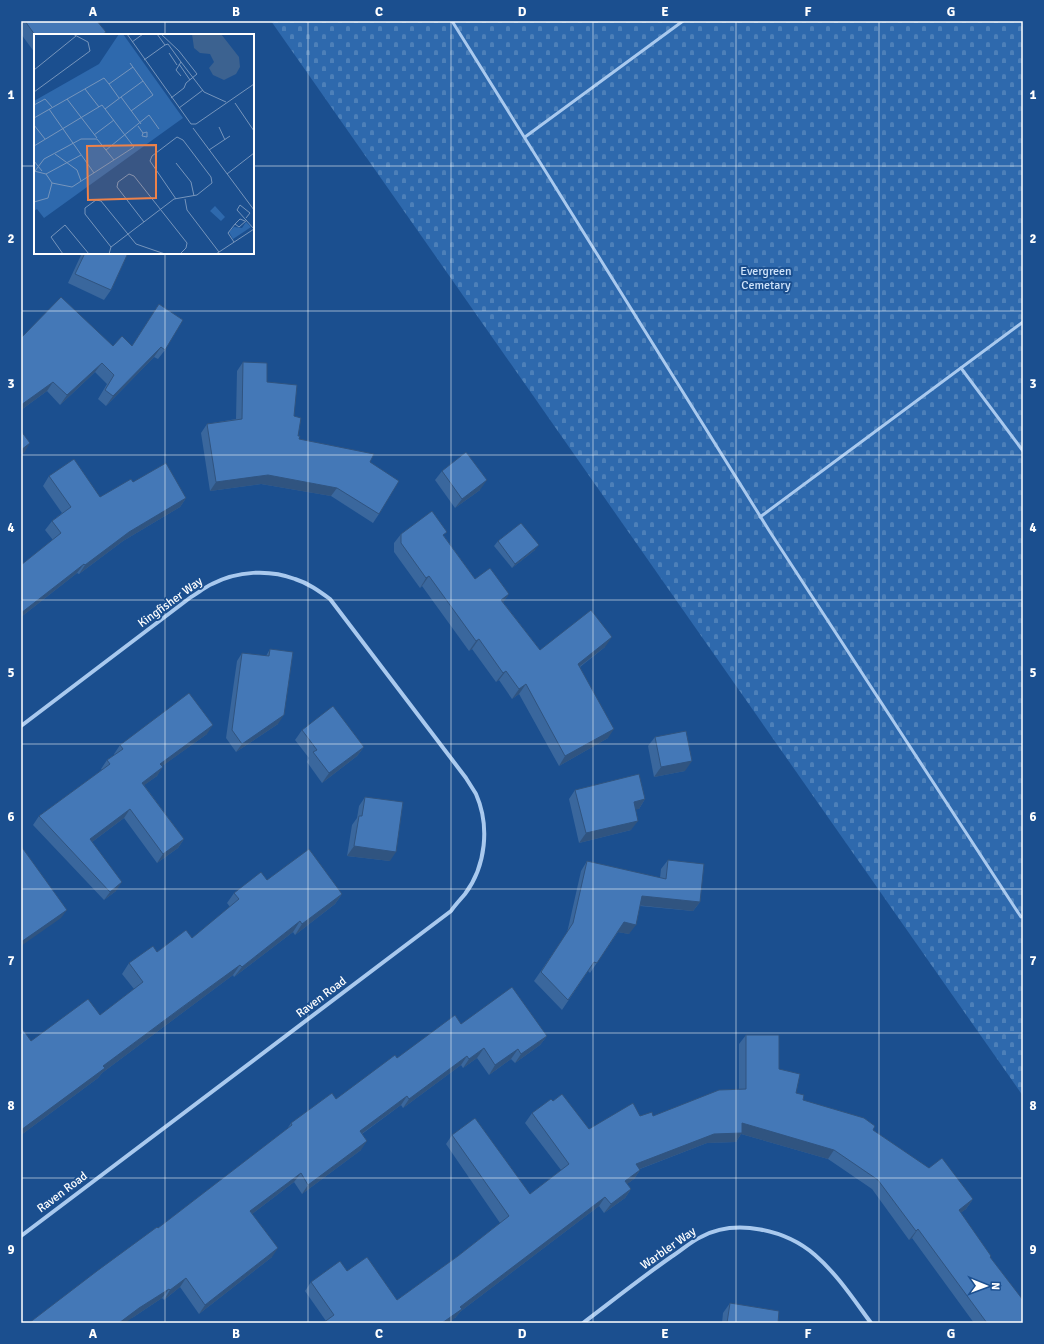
<svg xmlns="http://www.w3.org/2000/svg" width="1044" height="1344" viewBox="0 0 1044 1344" font-family="Signika,sans-serif">
<defs>
<pattern id="cemetery-stones" width="16" height="16" patternUnits="userSpaceOnUse"><rect width="16" height="16" fill="#2e69ad"/><path d="M2 7V4a2 2 0 0 1 4 0v3zM10 15v-3a2 2 0 0 1 4 0v3z" fill="#4d80b9"/></pattern>
</defs>
<rect width="100%" height="100%" fill="#1b4f8f"/>
<!-- cemetery -->
<path fill="url(#cemetery-stones)" d="M271 21H1023V1096Z"/>
<g fill="none" stroke-linecap="round" stroke-linejoin="round">
<!-- service -->
<g stroke="#a9c9ee" stroke-width="3">
<path d="M452 21 770 532 1021 917 1023 916"/>
<path d="M525 137 683 21"/>
<path d="M961 368 1023 451"/>
<path d="M760 517 1023 322"/>
</g>
<!-- minor -->
<g stroke="#a9c9ee" stroke-width="4">
<path d="M21 726 191 597C198 593 205 587 212 584 237 571 269 569 295 579 308 583 319 591 330 599L466 778C469 783 473 789 476 794 490 826 486 866 465 894 460 900 455 905 451 911L21 1236"/>
<path d="M583 1323C612 1301 641 1278 671 1257 681 1251 690 1242 701 1237 736 1218 786 1230 815 1255 837 1274 854 1300 871 1323"/>
</g>
</g>
<!-- wall -->
<g fill="#3a679d">
<path d="M21 21H97L106 32 104 35H35V53L21 34Z"/>
<path d="M82 253H128L111 290 104 300 68 283Z"/>
<path d="M159 304 165 350 158 359 154 357 106 406 98 399 107 384 95 372 60 405 47 391 21 410V338L113 346H132Z"/>
<path d="M243 362 267 382 294 416 299 439 370 462 379 514 373 523 331 496 261 484 210 491 201 433 207 424 236 419 237 371Z"/>
<path d="M442 471 480 490 455 508 435 480Z"/>
<path d="M49 476 100 497 133 482 186 498 180 507 123 541 79 574 77 573 21 617V565L53 540 45 530 52 521 62 513 43 486Z"/>
<path d="M401 534 444 536 475 579 509 594 503 602 540 650 605 647 580 667 608 738 559 766 519 694 512 699 499 680 496 682 472 649 469 651 422 586 420 588 394 552V543Z"/>
<path d="M498 541 535 550 512 568 494 546Z"/>
<path d="M270 649 278 724 236 752 226 738 237 661 242 653 266 656Z"/>
<path d="M302 730 364 747 357 756 322 783 307 762 309 758 295 740Z"/>
<path d="M207 734 162 766 157 776 144 785 184 839 178 848 157 863 124 818 92 842 116 891 104 900 33 825 39 816 102 770 101 769 107 760 114 755V754L120 745Z"/>
<path d="M655 737 685 771 654 777 648 746Z"/>
<path d="M575 790 645 799 639 809H635L631 830 579 843 569 799Z"/>
<path d="M365 797 390 861 347 856 352 825 357 818 359 806Z"/>
<path d="M668 860 700 902 693 911 640 906 629 934 618 932 590 973 588 971 562 1010 534 981 567 933 581 871 587 861 660 878 661 869Z"/>
<path d="M267 880 342 894 335 904 295 935 293 932 234 977 233 975 102 1073 98 1078 21 1135V1027L31 1041 100 1015 134 989 122 974 129 963 192 938 230 907 227 903 234 893Z"/>
<path d="M461 1024 547 1036 540 1045 515 1063 511 1059 489 1075 477 1058 463 1068 461 1065 403 1108 401 1105 362 1134 361 1150 302 1194 294 1182 252 1214 272 1257 199 1314 180 1287 164 1300 162 1298 132 1318 158 1228 287 1129 291 1123 336 1099 397 1058Z"/>
<path d="M746 1035 779 1069 796 1093 803 1100 873 1130 973 1199 966 1209 960 1213 990 1257 1023 1323H974L912 1238 909 1240 872 1189 828 1159 741 1134 736 1142 707 1143 640 1169V1170L634 1179 627 1184 631 1189 625 1198 604 1213 599 1206 461 1311 455 1318 326 1321 305 1291 311 1282 347 1271 397 1300 458 1256 500 1223 446 1144 452 1135 530 1194 561 1170 525 1123 532 1113 553 1101 589 1129 640 1116H653L739 1089V1044Z"/>
<path d="M730 1303 778 1323H722L723 1313Z"/>
</g>
<!-- shaded-wall -->
<g fill="#305480">
<path d="M161 347 154 357 106 406 113 396Z"/>
<path d="M102 363 95 372 60 405 67 395Z"/>
<path d="M53 382 47 391 21 410V405Z"/>
<path d="M30 443 24 453 21 455V450Z"/>
<path d="M268 475 337 488 331 496 261 484 210 491 216 482Z"/>
<path d="M487 480 480 490 455 508 462 499Z"/>
<path d="M186 498 180 507 123 541 79 574 85 565 129 532Z"/>
<path d="M539 545 535 550 512 568 515 564Z"/>
<path d="M84 564 77 573 21 617V613Z"/>
<path d="M429 576 422 586 420 588 426 578Z"/>
<path d="M509 594 502 604 501 600Z"/>
<path d="M612 637 605 647 571 673 578 664Z"/>
<path d="M479 639 472 649 469 651 476 641Z"/>
<path d="M506 671 499 680 496 682 503 673Z"/>
<path d="M526 684 519 694 512 699 519 689Z"/>
<path d="M284 715 278 724 236 752 242 744Z"/>
<path d="M213 725 207 734 154 772 160 764Z"/>
<path d="M614 729 608 738 559 766 565 756Z"/>
<path d="M364 747 357 756 322 783 329 773Z"/>
<path d="M692 761 685 771 654 777 661 767Z"/>
<path d="M163 767 157 776 136 791 142 783Z"/>
<path d="M645 799 639 809 627 811 634 802Z"/>
<path d="M130 809 124 818 84 848 90 839Z"/>
<path d="M638 821 631 830 579 843 586 833Z"/>
<path d="M184 839 178 848 157 863 163 854Z"/>
<path d="M354 846 396 852 390 861 347 856Z"/>
<path d="M122 882 116 891 104 900 110 892Z"/>
<path d="M342 894 335 904 295 935 302 924Z"/>
<path d="M642 896 700 902 693 911 636 905Z"/>
<path d="M67 910 61 918 21 946V942Z"/>
<path d="M300 921 293 932 234 977 242 967Z"/>
<path d="M624 922 636 925 629 934 617 932Z"/>
<path d="M240 965 233 975 102 1073 98 1078 21 1135V1130L103 1066Z"/>
<path d="M547 1036 540 1045 515 1063 521 1054Z"/>
<path d="M484 1048 477 1058 463 1068 469 1059Z"/>
<path d="M518 1049 511 1059 489 1075 495 1065Z"/>
<path d="M467 1056 461 1065 403 1108 409 1099Z"/>
<path d="M407 1096 401 1105 353 1140 360 1131Z"/>
<path d="M742 1123 834 1150 828 1159 741 1134 736 1142 707 1143 629 1173 636 1164Z"/>
<path d="M367 1141 361 1150 302 1194 308 1185Z"/>
<path d="M640 1170 634 1179 619 1190 625 1181Z"/>
<path d="M301 1173 294 1182 243 1221 250 1211Z"/>
<path d="M631 1189 625 1198 604 1213 611 1204Z"/>
<path d="M605 1197 599 1206 461 1311 455 1318 449 1323H442L460 1307Z"/>
<path d="M973 1199 966 1209 952 1219 959 1210Z"/>
<path d="M918 1229 912 1238 909 1240 916 1231Z"/>
<path d="M278 1248 272 1257 199 1314 205 1305Z"/>
<path d="M186 1278 180 1287 164 1300 170 1290Z"/>
<path d="M169 1289 162 1298 132 1318 125 1323H119L139 1308Z"/>
</g>
<!-- building -->
<g fill="#4478b7" stroke="#305480">
<path d="M25 21H97L106 32 102 35H35Z"/>
<path d="M85 253H128L111 290 75 274Z"/>
<path d="M61 297 113 346 122 336 132 346 159 304 183 320 165 350 161 347 113 396 105 390 114 375 102 363 67 395 53 382 21 405V338Z"/>
<path d="M243 362 267 363V382L297 385 294 416 301 418 298 436H300L299 439 374 454 370 462 399 481 379 514 337 488 268 475 216 482 207 424 242 419Z"/>
<path d="M21 431 30 443 21 450Z"/>
<path d="M466 452 487 480 462 499 442 471Z"/>
<path d="M74 459 100 497 131 479 133 482 166 463 186 498 129 532 85 565 84 564 21 613V565L61 533 52 521 71 507 49 476Z"/>
<path d="M432 511 447 532 443 535 475 579 490 568 509 594 501 600 540 650 591 610 612 637 578 664 614 729 565 756 526 684 519 689 506 671 503 673 479 639 476 641 429 576 426 578 401 543V534Z"/>
<path d="M521 523 539 545 515 564 498 541Z"/>
<path d="M270 649 293 652 284 715 242 744 232 730 242 653 269 656Z"/>
<path d="M189 693 213 725 160 764 163 767 142 783 184 839 163 854 130 809 90 839 122 882 110 892 39 816 110 764 107 760 123 749 120 745Z"/>
<path d="M333 706 364 747 329 773 313 752 317 750 302 730Z"/>
<path d="M686 731 692 761 661 767 655 737Z"/>
<path d="M639 774 645 799 634 802 638 821 586 833 575 790Z"/>
<path d="M365 797 403 802 396 852 354 846 359 816H362Z"/>
<path d="M21 846 67 910 21 942Z"/>
<path d="M309 849 342 894 302 924 300 921 242 967 240 965 181 1008 103 1066 105 1068 21 1130V1027L31 1041 88 999 100 1015 143 982 129 963 153 946 157 952 186 930 192 938 239 899 234 893 261 872 267 880Z"/>
<path d="M668 860 704 864 700 902 642 896 636 925 624 922 597 963 594 962 568 1000 541 972 573 923 587 861 666 879Z"/>
<path d="M512 987 547 1036 521 1054 518 1049 495 1065 484 1048 469 1059 467 1056 409 1099 407 1096 360 1131 367 1141 308 1185 301 1173 250 1211 278 1248 205 1305 186 1278 170 1290 169 1289 139 1308 119 1323H29L97 1271 157 1227 158 1228 292 1125 291 1123 332 1093 336 1099 395 1055 397 1058 455 1015 461 1024Z"/>
<path d="M746 1035H779V1069L800 1074 796 1093 804 1095 803 1100 864 1118 875 1126 873 1130 929 1168 942 1158 973 1199 959 1210 991 1256 990 1257 1023 1300V1323H987L918 1229 916 1231 878 1180 834 1150 742 1123V1133L714 1134 636 1164 640 1170 625 1181 631 1189 611 1204 605 1197 460 1307 462 1309 442 1323H323L334 1315 311 1282 340 1261 347 1271 367 1257 397 1300 458 1256 509 1216 452 1135 475 1118 530 1194 569 1164 532 1113 551 1099 553 1101 562 1094 589 1129 633 1103 640 1116 652 1112 653 1116 719 1090 746 1089Z"/>
<path d="M730 1303 779 1311 778 1323H727Z"/>
</g>
<!-- grid -->
<path fill="none" stroke="#fff" stroke-width="1" stroke-opacity="0.55" d="M165 21V35M308 21V1323M451 21V1323M593 21V1323M736 21V1323M879 21V1323M21 166H35M253 166H1023M165 253V1323M21 311H1023M21 455H1023M21 600H1023M21 744H1023M21 889H1023M21 1033H1023M21 1178H1023"/>
<g text-anchor="middle" stroke-width="4" stroke-linejoin="round" paint-order="stroke">
<!-- park labels -->
<g font-size="12" fill="#cfe3fa" stroke="#1b4f8f">
<text x="766" y="275">Evergreen<tspan x="766" dy="14">Cemetary</tspan></text>
</g>
<!-- street labels -->
<g font-size="12" fill="#fff" stroke="#1b4f8f">
<text transform="translate(170 602) rotate(-36)" y="4">Kingfisher Way</text>
<text transform="translate(321 997) rotate(-37)" y="4">Raven Road</text>
<text transform="translate(62 1192) rotate(-37)" y="4">Raven Road</text>
<text transform="translate(668 1248) rotate(-35)" y="4">Warbler Way</text>
</g>
</g>
<!-- overview -->
<g transform="translate(34 34)">
<rect width="220" height="220" fill="#1b4f8f"/>
<path d="M181 172 191 183 187 187 176 177ZM212 188 217 193 199 205 195 198 200 193 208 194Z" fill="#2e69ad"/>
<path d="M85 0H89L149 84 10 184 3 175 0 177V67L65 30Z" fill="#2e69ad"/>
<path d="M158 0H187L205 23 206 33 202 40 190 46 179 41 175 34 180 28 176 20 166 19 160 14Z" fill="#3c6290"/>
<path fill="none" stroke="#7695bc" stroke-width="1" d="M39 0 54 8 56 17M93 0 157 90H162L220 50M123 0 131 11 134 10 147 28 142 36 147 42M127 0 145 17 163 40 152 49 150 54 137 64M98 8 109 0M135 19 143 31M110 26 131 11M147 28 170 58 192 68M145 30 156 46M0 36 42 2M51 55 65 73M0 58 56 17M87 63 109 47 96 29M85 64 75 50 99 33M33 65 63 104M201 69 220 97M0 71 11 65 18 73M145 74 169 56M15 75 60 139M71 75 87 63 107 90M97 77 119 61 109 47M0 84 70 44 75 50M0 91 11 105M104 92 109 99 108 102 113 103V98L109 99M185 93 191 106M159 94 220 176M60 101 80 86M0 112 68 71 100 113 38 153 18 149M72 116 115 81 125 95M175 116 196 102M21 120 43 136 47 147M0 127 8 137M142 129 157 148 160 162M0 137 12 140 18 149 14 164 0 168M1 137 10 125 47 105H63L80 126M12 140 47 121M193 140 220 119M151 165 153 176 185 218M212 184 216 179 206 171 203 176 220 195M211 187 206 185 201 190 205 193 213 186M110 188 83 153 84 148 95 140 100 142 153 209 152 214 146 220M200 208 194 199 201 190M77 213 51 180V174L62 166 67 167 102 210 131 220M29 220 17 203 31 191 55 220M75 220 77 213 140 165 163 161 178 149 177 143 149 106 143 103 118 122 116 127 142 165M182 220 220 195"/>
<path fill="#ee8249" fill-opacity="0.15" stroke="#ee8249" stroke-width="2" d="M122 111V164L54 166 53 112Z"/>
<rect width="220" height="220" fill="none" stroke="#fff" stroke-width="2"/>
</g>
<!-- border -->
<rect width="1044" height="1344" fill="none" stroke="#1b4f8f" stroke-width="44"/>
<!-- north arrow -->
<g transform="translate(986 1286) rotate(91)" stroke="#1b4f8f" stroke-width="3" paint-order="stroke">
<path d="M0-3L7 15L0 10L-7 15Z" fill="#ffffff"/>
<text y="-6" font-size="11" font-weight="bold" text-anchor="middle" fill="#ffffff">N</text>
</g>
<rect x="22" y="22" width="1000" height="1300" fill="none" stroke="#fff" stroke-width="1.5"/>
<g font-size="13" text-anchor="middle" font-weight="bold" fill="#fff">
<text x="93" y="16">A</text>
<text x="236" y="16">B</text>
<text x="379" y="16">C</text>
<text x="522" y="16">D</text>
<text x="665" y="16">E</text>
<text x="808" y="16">F</text>
<text x="951" y="16">G</text>
<text x="11" y="99">1</text>
<text x="1033" y="99">1</text>
<text x="11" y="243">2</text>
<text x="1033" y="243">2</text>
<text x="11" y="388">3</text>
<text x="1033" y="388">3</text>
<text x="11" y="532">4</text>
<text x="1033" y="532">4</text>
<text x="11" y="677">5</text>
<text x="1033" y="677">5</text>
<text x="11" y="821">6</text>
<text x="1033" y="821">6</text>
<text x="11" y="965">7</text>
<text x="1033" y="965">7</text>
<text x="11" y="1110">8</text>
<text x="1033" y="1110">8</text>
<text x="11" y="1254">9</text>
<text x="1033" y="1254">9</text>
<text x="93" y="1338">A</text>
<text x="236" y="1338">B</text>
<text x="379" y="1338">C</text>
<text x="522" y="1338">D</text>
<text x="665" y="1338">E</text>
<text x="808" y="1338">F</text>
<text x="951" y="1338">G</text>
</g>
</svg>
